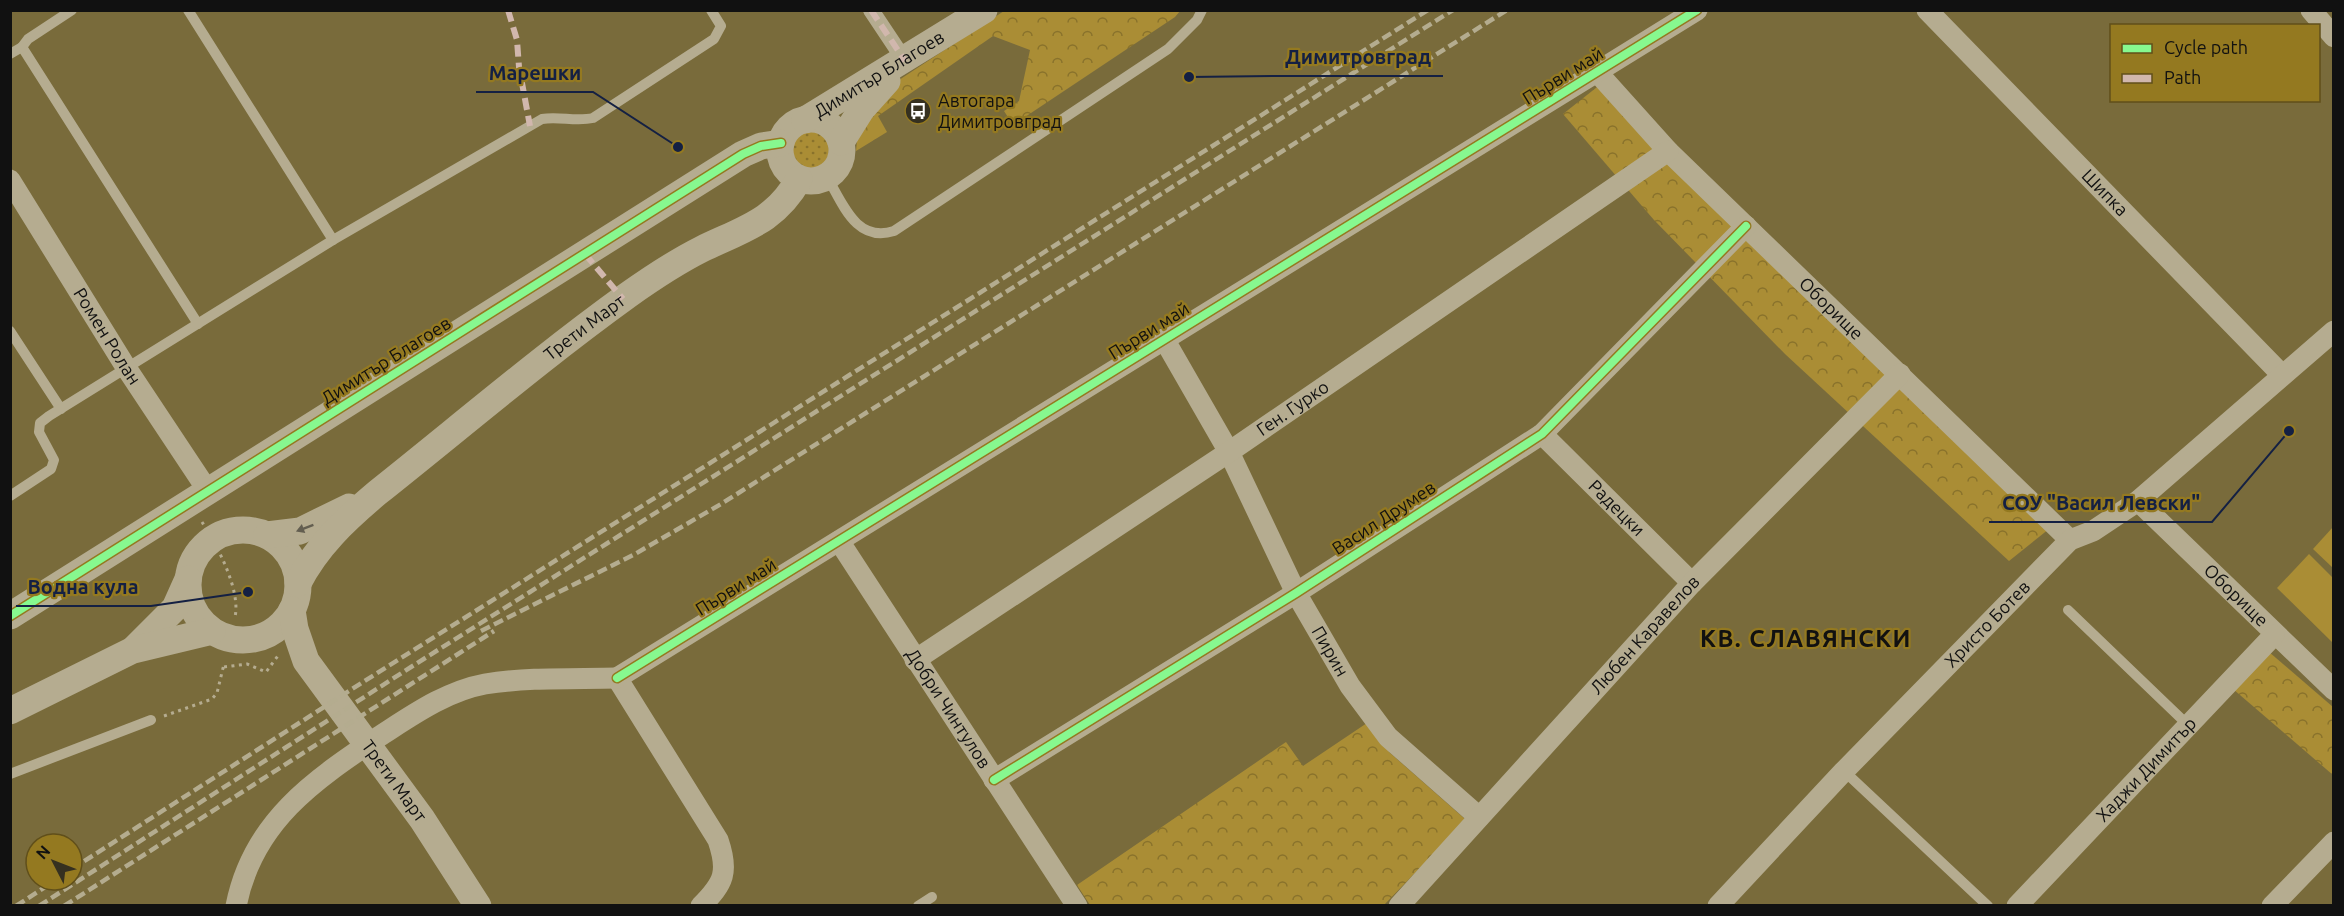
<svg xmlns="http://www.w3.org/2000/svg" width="2344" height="916" viewBox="0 0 2344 916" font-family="Ubuntu,sans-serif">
<defs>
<pattern id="grass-dots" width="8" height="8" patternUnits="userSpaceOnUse" patternTransform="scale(1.5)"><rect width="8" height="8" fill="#aa8d35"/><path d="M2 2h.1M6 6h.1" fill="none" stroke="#89722b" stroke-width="1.8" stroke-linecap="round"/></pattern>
<pattern id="park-crowns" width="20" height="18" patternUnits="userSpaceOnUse" patternTransform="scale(1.5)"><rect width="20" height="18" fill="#aa8d35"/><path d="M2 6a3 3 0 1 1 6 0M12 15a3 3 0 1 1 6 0" fill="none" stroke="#89722b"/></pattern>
</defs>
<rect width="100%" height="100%" fill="#796b3b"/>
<!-- grass -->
<circle fill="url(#grass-dots)" cx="810" cy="150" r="19"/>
<!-- park -->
<g fill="url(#park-crowns)">
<path d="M1004 11H1180L1175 17 1013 125 1004 111 1019 101 1030 50 993 36 878 116 887 132 856 151 858 130 899 80Z"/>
<path d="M1606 80 2054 525 2009 561 1785 354 1654 220 1563 114Z"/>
<path d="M2269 652 2333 707V775L2233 689Z"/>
<path d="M1367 723 1390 753 1466 820 1384 905H1090L1077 885 1286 742 1303 766Z"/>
</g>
<!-- garden -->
<g fill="#aa8d35">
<path d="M2333 527V568L2313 549Z"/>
<path d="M2309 554 2333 578V643L2277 588Z"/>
</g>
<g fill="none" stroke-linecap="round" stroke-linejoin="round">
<!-- path -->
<g stroke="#b5ac90" stroke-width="3" stroke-dasharray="3 4.5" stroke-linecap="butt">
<path d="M202 522C217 545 241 590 235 617"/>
<path d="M224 667 247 664 266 672 280 653"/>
<path d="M164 716 212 699 217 693 224 664"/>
</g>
<!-- service -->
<g stroke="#b5ac90" stroke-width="10">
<path d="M188 10 333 240"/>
<path d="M22 47 198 324"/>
<path d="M10 54 22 47 28 39 72 10"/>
<path d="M827 177C843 204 856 243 894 231L1168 49 1197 20 1202 10"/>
<path d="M10 331 61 409"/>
<path d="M10 496 51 469 54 460 39 432 40 423 49 416 333 240 542 119C559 116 576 122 593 118L714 39 721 26 711 10"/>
<path d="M2068 610 2190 727"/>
<path d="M1844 771 1988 906"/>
<path d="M10 774 151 720"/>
<path d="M918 906 932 897"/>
</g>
<!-- pedestrian -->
<path stroke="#b5ac90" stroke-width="16" d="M871 10 905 61"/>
<!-- minor -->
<g stroke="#b5ac90" stroke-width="21">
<path id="s1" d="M1927 10 2282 375"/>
<path d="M2311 10 2334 37"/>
<path id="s2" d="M1597 72 1668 151 2070 540"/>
<path id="s3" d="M10 180 127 369 208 491"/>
<path id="s4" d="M1164 339 1229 452 1296 593 1350 686 1388 737 1479 817"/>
<path id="s5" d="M1542 434 1692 583"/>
<path id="s6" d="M2138 501 2334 690"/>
<path id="s7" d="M839 541 1077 906"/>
<path id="s8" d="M915 660 1229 452 1668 151"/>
<path d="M617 678 1697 10"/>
<path d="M617 678 718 840C729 872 724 883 701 906"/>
<path d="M994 780 1296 593 1542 434 1746 226"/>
<path d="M236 906C253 820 316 779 383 734 414 714 447 691 485 684 528 677 574 679 617 678"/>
<path id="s9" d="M1399 906 1692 583 1900 374"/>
<path id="s10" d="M1718 906 1844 771 2070 540 2093 531 2138 501 2334 331"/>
<path id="s11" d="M2017 906 2274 635"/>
<path d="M2272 906 2334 842"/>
</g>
<!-- tertiary -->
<g stroke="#b5ac90" stroke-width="27">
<circle cx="811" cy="150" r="31"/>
<path id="s12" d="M805 120 984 10"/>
<path d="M841 142 861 110 887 81"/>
<circle cx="243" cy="585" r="55"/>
<path d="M267 535 300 531 349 507"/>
<path id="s13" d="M298 583C317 546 345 520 377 493 460 427 542 357 628 295 652 278 676 262 702 249 743 229 775 222 799 179"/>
<path id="s14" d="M292 610 295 629 306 661 422 819 478 906"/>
<path d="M10 616 743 154 761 146 781 143"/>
<path d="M135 648 175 608 188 579"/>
<path d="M10 711 133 650 212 631"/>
</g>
<!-- rail -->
<g stroke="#b4ac8f" stroke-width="4.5" stroke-dasharray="10 4.5" stroke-linecap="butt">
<path d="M481 631 635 554 721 504 1507 10"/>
<path d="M72 869 363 682 1428 10"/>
<path d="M16 906 56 880"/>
<path d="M39 906 411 667 1453 10"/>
<path d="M64 906 494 631"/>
</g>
<!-- quiet -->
<g stroke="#d1b7ad" stroke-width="6" stroke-dasharray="12 6" stroke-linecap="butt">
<path d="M508 10 517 40 519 67 530 126"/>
<path d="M871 10 905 61"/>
<path d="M585 254 623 299"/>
</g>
<!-- cycleway casing -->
<g stroke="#947920" stroke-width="11">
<g id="cycleway">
<path d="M10 616 743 154 761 146 781 143"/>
<path d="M617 678 1697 10"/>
<path d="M994 780 1296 593 1542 434 1746 226"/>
</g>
</g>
<!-- cycleway -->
<use href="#cycleway" stroke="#87f88f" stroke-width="8"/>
</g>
<!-- one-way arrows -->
<defs><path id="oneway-solid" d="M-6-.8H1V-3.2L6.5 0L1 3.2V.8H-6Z" transform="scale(1.5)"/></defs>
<use fill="#635e50" href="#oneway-solid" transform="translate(305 528) rotate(159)"/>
<!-- icons -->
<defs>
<g id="bus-disc" transform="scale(1.35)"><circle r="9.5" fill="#353020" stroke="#947920"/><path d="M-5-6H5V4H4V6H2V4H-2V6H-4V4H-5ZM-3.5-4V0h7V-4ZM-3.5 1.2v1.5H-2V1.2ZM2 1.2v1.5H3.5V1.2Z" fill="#fff"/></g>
</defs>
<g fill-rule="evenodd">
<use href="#bus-disc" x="918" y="111"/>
</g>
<g text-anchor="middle" stroke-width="4.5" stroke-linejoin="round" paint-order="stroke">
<!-- street labels -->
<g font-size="18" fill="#111" stroke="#947920">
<text dy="6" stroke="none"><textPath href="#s12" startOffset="87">Димитър Благоев</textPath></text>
<text transform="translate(1563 76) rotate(-32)" y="6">Първи май</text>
<text dy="6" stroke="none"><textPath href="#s1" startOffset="255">Шипка</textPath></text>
<text dy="6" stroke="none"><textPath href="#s2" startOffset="333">Оборище</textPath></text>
<text dy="6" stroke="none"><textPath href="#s13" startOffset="386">Трети Март</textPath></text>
<text transform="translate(1149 331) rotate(-32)" y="6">Първи май</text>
<text dy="6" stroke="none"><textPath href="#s3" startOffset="184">Ромен Ролан</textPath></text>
<text transform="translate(386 361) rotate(-32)" y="6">Димитър Благоев</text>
<text dy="6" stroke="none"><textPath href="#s8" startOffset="454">Ген. Гурко</textPath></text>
<text dy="6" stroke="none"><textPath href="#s5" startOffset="105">Радецки</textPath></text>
<text transform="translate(1384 518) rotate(-33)" y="6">Васил Друмев</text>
<text transform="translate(736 587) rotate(-32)" y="6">Първи май</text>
<text dy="6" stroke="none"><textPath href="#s6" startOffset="136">Оборище</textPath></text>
<text dy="6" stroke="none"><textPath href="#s10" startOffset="390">Христо Ботев</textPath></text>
<text dy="6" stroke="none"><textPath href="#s9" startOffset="366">Любен Каравелов</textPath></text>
<text dy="6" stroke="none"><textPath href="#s4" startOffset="354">Пирин</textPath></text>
<text dy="6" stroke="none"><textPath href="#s7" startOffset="200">Добри Чинтулов</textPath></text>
<text dy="6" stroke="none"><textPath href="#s11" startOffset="188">Хаджи Димитър</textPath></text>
<text dy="6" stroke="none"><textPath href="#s14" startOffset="202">Трети Март</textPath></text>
</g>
<!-- poi labels -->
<g font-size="18" fill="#111" stroke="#947920" text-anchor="start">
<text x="938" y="107">Автогара<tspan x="938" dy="21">Димитровград</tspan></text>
</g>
<!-- district labels -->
<g font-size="24" font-weight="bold" letter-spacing="1.5" fill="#111" stroke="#947920">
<text x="1806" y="647">КВ. СЛАВЯНСКИ</text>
</g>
</g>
<!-- callouts -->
<path fill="none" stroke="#142043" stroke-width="2" d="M1189 77L1273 76H1443M678 147L593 92H476M2289 431L2212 522H1989M248 592L151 606H16"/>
<g fill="#142043" stroke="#947920" stroke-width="2">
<circle cx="1189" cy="77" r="6"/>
<circle cx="678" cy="147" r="6"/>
<circle cx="2289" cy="431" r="6"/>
<circle cx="248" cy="592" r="6"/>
</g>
<g font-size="20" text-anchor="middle" font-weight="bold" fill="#142043" stroke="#947920" stroke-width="4.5" stroke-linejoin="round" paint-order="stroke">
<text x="1358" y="64">Димитровград</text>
<text x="535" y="80">Марешки</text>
<text x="2101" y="510">СОУ "Васил Левски"</text>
<text x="83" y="594">Водна кула</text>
</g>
<!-- border -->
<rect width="2344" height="916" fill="none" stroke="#111111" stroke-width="24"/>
<!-- legend -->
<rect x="2110" y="24" width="210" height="78" fill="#947920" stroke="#604f1a" stroke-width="1.5"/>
<rect x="2122" y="44" width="30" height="9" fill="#87f88f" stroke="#604f1a" stroke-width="1.5"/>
<text x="2164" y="54" font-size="18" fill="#111111">Cycle path</text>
<rect x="2122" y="74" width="30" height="9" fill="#d1b7ad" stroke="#604f1a" stroke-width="1.5"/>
<text x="2164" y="84" font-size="18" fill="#111111">Path</text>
<!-- north arrow -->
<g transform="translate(54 862) rotate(312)"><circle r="28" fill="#947920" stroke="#604f1a" stroke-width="1.5"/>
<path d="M0-4.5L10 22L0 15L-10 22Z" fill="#353020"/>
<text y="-9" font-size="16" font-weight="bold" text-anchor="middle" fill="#111111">N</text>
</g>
</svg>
